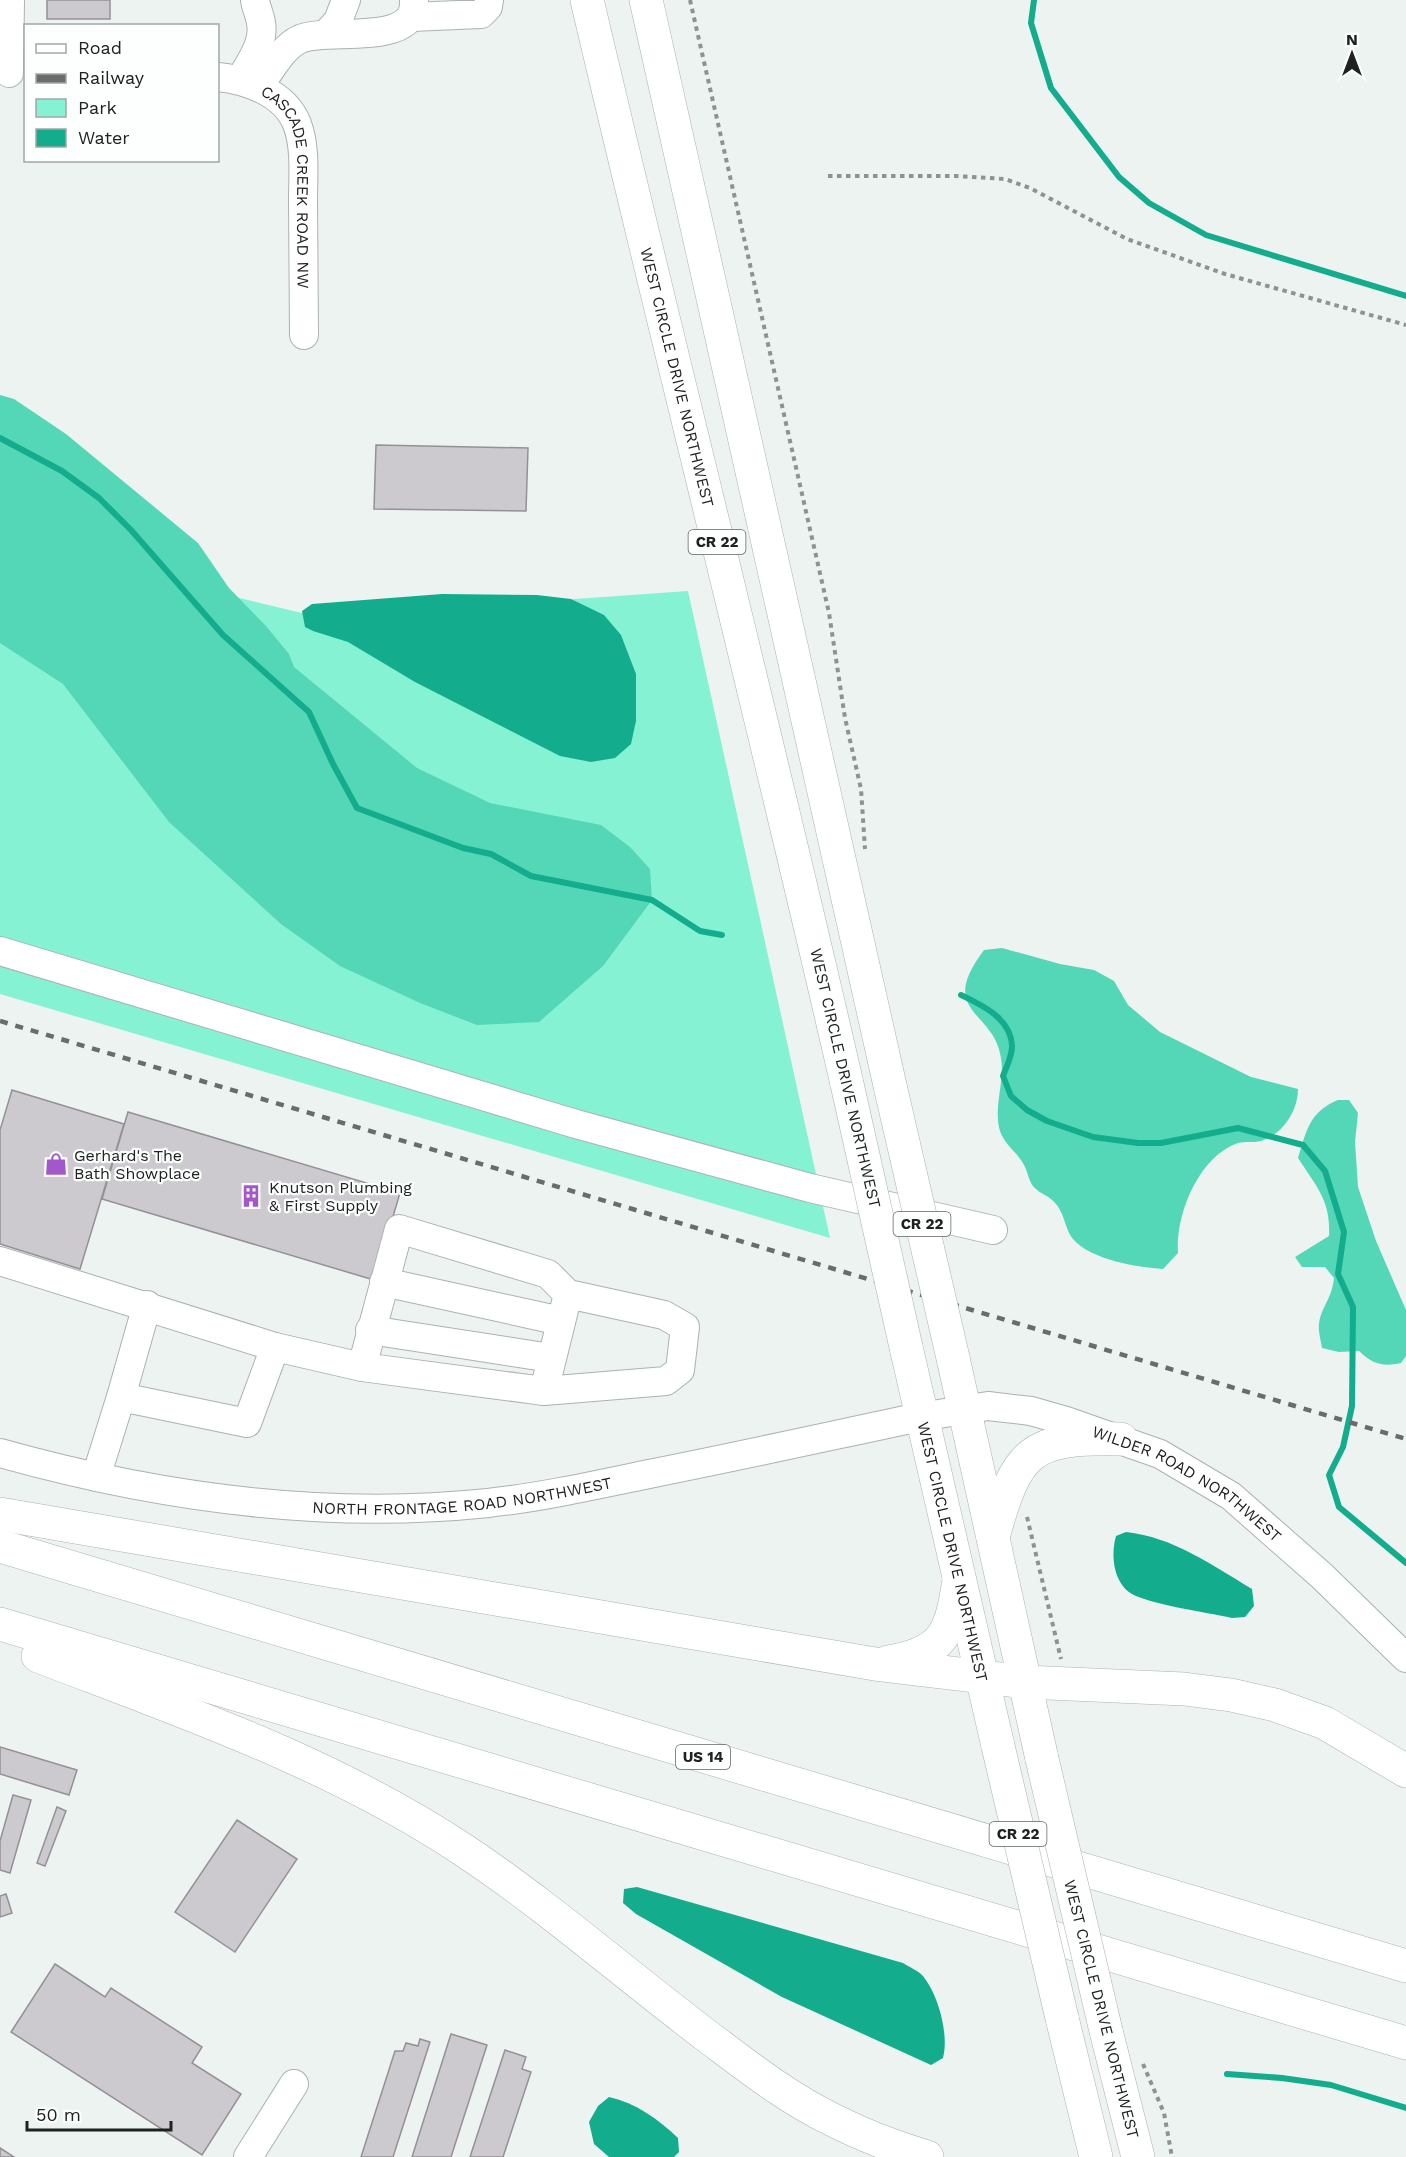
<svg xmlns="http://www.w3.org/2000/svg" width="1406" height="2157" viewBox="0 0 1406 2157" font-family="'Work Sans',sans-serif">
<rect width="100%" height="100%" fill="#ecf3f0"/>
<!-- green -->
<path fill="#85f2d3" d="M0 540 318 617 688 591 830 1238 0 994Z"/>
<!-- forest -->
<g fill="#54d7b6">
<path d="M0 395 14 399 66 434 198 543 229 588 266 626 289 654 294 667 417 768 490 803 601 825 630 847 650 869 652 900 603 966 539 1022 477 1025 420 1003 340 966 281 924 169 822 63 684 0 643Z"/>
<path d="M1002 948 1060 964 1094 970 1114 981 1128 1005 1160 1032 1251 1077 1298 1089C1298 1111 1283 1134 1261 1141 1253 1143 1245 1141 1238 1143 1199 1156 1175 1215 1178 1253L1163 1269C1137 1267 1091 1260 1073 1239 1064 1228 1065 1210 1051 1199 1046 1195 1040 1193 1036 1189 1029 1184 1028 1172 1024 1165 1018 1153 1004 1144 1000 1131 993 1107 1005 1082 1001 1058 994 1009 936 1014 984 950Z"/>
<path d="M1338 1100H1349L1358 1113 1355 1142 1358 1187 1376 1241 1406 1310V1356L1401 1363C1382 1367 1373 1364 1359 1351L1339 1352 1322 1348C1321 1341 1318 1331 1319 1324 1321 1307 1332 1299 1334 1278L1325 1267H1302L1295 1257 1329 1236C1331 1200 1316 1186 1298 1158 1307 1130 1309 1112 1338 1100Z"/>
</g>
<!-- water -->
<g fill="#13ad8e">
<path d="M442 594 537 595 571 599 604 615 621 635 636 674V721L631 744 615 758 591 762 560 756 415 682 348 642 313 631 305 627 302 611 312 604Z"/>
<path d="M1126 1532C1173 1537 1212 1565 1252 1589L1254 1606 1245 1617 1232 1618C1205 1612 1160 1606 1136 1596 1114 1587 1110 1557 1116 1536Z"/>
<path d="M637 1887 903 1963C909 1967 919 1971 923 1976 939 1996 949 2035 943 2058L931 2065 782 1997 636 1914 623 1903 624 1889Z"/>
<path d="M609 2097C636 2103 658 2119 678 2138L679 2152 674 2157H609L594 2144 589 2122 598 2106Z"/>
</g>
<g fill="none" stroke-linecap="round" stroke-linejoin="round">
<!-- stream -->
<g stroke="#13ad8e" stroke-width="6">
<path d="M1034 0 1031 23 1051 88 1119 177 1149 203 1206 235 1406 296"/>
<path d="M0 438 62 471 99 498 131 530 223 635 309 712 333 764 357 808 463 848 491 854 531 876 652 900 700 931 722 935"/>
<path d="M961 995C982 1005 1010 1018 1012 1045 1013 1054 1006 1068 1003 1076L1011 1096 1027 1110 1047 1121 1093 1137 1138 1143H1161L1238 1128 1303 1145 1325 1171 1344 1232 1338 1274 1353 1307 1352 1406 1343 1447 1329 1475 1339 1507 1406 1563"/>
<path d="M1227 2074 1282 2078 1331 2085 1406 2108"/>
</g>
</g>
<!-- building -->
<g fill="#cdcacf" stroke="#949196" stroke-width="1.5">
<rect x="47" y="0" width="63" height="19"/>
<path d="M376 445 528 448 526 511 374 509Z"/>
<path d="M12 1090 124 1124 80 1269 0 1244V1130Z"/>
<path d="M128 1112 400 1193 374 1280 102 1199Z"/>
<path d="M0 1747 77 1770 69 1795 0 1774Z"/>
<path d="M13 1795 31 1800 10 1873 0 1870V1841Z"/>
<path d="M57 1807 66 1811 45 1866 37 1863Z"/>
<path d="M237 1820 297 1859 235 1952 175 1912Z"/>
<path d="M6 1894 12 1913 0 1917V1896Z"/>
<path d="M55 1964 105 1997 111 1988 202 2047 192 2063 241 2094 202 2155 11 2032Z"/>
<path d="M451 2034 487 2045 451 2157H412Z"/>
<path d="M420 2039 430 2042 393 2157H361L395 2051H403L406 2043 418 2046Z"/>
<path d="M505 2050 526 2057 522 2069 531 2072 503 2157H470Z"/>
<path d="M0 2148 14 2157H0Z"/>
</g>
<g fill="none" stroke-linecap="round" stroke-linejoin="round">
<!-- minor casing -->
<g stroke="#acb2b0" stroke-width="30">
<g id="minor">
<path d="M411 17 481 14 488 7 489 0"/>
<path d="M326 34 338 21 346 0"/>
<path d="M9 73 10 0"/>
<path id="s1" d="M218 77C247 80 285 93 297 124 306 147 303 177 303 201 303 246 304 291 304 335"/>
<path d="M240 80C249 64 265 43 261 23 260 15 256 8 255 0"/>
<path d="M258 87C271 71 281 48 300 39 328 27 418 48 414 0"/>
<path d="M0 951 576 1124 810 1188 993 1230"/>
<path d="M0 1261 275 1347 247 1423 121 1397 96 1477"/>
<path d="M384 1282 561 1321"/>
<path d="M370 1330 551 1358"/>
<path d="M275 1347 362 1367 544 1391 568 1294 548 1274 399 1229 362 1367"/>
<path d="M544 1391 666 1381 680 1370 685 1327 664 1315 568 1294"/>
<path d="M121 1397 147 1305"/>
<path id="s2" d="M0 1453C157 1497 325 1520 488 1503 542 1497 596 1485 649 1474 740 1456 830 1436 920 1417L988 1406 1031 1411 1066 1421 1160 1454 1231 1496 1322 1576 1406 1658"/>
<path d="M248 2157 294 2084"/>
</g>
</g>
<!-- major casing -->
<g stroke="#acb2b0" stroke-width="34">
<g id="major">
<path id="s3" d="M587 0C672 362 764 722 847 1084"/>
<path d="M646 0 891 1090"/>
<path id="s4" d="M906 1347 998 1746"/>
<path d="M953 1358 1042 1759"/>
<path d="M993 1537C1017 1450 1030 1437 1121 1439"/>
<path d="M1062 2018 1096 2157"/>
<path d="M1106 2031 1138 2157"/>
</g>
</g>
<!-- highway casing -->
<g stroke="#acb2b0" stroke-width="34">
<g id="highway">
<path d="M0 1514 875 1664 1025 1682 1184 1689 1231 1695 1275 1705 1325 1723 1406 1771"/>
<path d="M0 1546 1406 1966"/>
<path d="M0 1624 1406 2043"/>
<path d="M38 1656C184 1712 333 1763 465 1851 549 1907 626 1975 707 2036 747 2066 786 2097 831 2119 862 2135 894 2147 927 2157"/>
<path d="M888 1662C944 1653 951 1633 959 1580"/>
</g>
</g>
<!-- path -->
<g stroke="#8e9290" stroke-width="4" stroke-dasharray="4.5 4.5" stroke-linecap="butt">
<path d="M690 0 829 613 845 718 861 789 865 849"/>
<path d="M828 176H956L1005 179 1030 188 1127 239 1225 274 1406 325"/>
<path d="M1027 1517 1061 1659"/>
<path d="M1143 2064 1164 2113 1172 2157"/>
</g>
<!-- minor -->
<use href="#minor" stroke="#fff" stroke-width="28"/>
<!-- major -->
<use href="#major" stroke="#fff" stroke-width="33"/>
<!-- highway -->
<use href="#highway" stroke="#fff" stroke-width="33"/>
<!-- rail -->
<path stroke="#686c6a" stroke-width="4.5" stroke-dasharray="8 8" stroke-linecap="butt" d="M0 1021 1406 1439"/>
<!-- major-bridge casing -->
<g stroke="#acb2b0" stroke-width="34" stroke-linecap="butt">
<g id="major-bridge">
<path d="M847 1084 906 1347"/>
<path d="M891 1090 953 1358"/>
<path d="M998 1746 1062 2018"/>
<path d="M1042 1759 1106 2031"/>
</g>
</g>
<!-- major-bridge -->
<use href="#major-bridge" stroke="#fff" stroke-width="33"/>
</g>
<!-- icons -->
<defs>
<g id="shop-bare" transform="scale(1.8)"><path d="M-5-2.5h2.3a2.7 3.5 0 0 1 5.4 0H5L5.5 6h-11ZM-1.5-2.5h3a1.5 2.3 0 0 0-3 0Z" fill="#a357ca" stroke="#fcfffe" stroke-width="2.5" paint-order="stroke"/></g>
<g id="building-bare" transform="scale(1.8)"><path d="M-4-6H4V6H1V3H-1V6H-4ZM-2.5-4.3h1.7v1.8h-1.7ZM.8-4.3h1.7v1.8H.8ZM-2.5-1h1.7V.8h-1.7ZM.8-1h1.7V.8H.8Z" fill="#a357ca" stroke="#fcfffe" stroke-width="2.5" paint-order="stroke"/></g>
</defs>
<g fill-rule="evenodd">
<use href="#shop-bare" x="56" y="1164"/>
<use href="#building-bare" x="251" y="1196"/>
</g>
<g text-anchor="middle" stroke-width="4.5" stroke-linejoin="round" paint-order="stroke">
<!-- shield labels -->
<g fill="#fcfffe" stroke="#626463" stroke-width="1.5">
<rect x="688.5" y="530" width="57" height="24" rx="4.5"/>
<rect x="893.5" y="1212" width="57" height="24" rx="4.5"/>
<rect x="676" y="1745" width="54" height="24" rx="4.5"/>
<rect x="989.5" y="1822" width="57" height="24" rx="4.5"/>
</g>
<g font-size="15" font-weight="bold" fill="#202221">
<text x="717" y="547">CR 22</text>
<text x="922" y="1229">CR 22</text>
<text x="703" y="1762">US 14</text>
<text x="1018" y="1839">CR 22</text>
</g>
<!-- street labels -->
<g font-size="16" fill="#202221" stroke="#fcfffe">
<text dy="6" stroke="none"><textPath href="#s1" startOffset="154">CASCADE CREEK ROAD NW</textPath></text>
<text dy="6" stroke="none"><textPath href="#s3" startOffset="388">WEST CIRCLE DRIVE NORTHWEST</textPath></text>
<text transform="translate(846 1078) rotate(77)" y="6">WEST CIRCLE DRIVE NORTHWEST</text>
<text dy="6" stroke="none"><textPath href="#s2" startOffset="1220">WILDER ROAD NORTHWEST</textPath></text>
<text dy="6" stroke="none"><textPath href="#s2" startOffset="468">NORTH FRONTAGE ROAD NORTHWEST</textPath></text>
<text dy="6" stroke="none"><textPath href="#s4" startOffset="210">WEST CIRCLE DRIVE NORTHWEST</textPath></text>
<text transform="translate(1102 2009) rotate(76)" y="6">WEST CIRCLE DRIVE NORTHWEST</text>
</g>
<!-- poi labels -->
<g font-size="16" fill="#202221" stroke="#fcfffe" text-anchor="start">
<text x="74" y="1161">Gerhard's The<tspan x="74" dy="18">Bath Showplace</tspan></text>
<text x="269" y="1193">Knutson Plumbing<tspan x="269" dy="18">&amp; First Supply</tspan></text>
</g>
</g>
<!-- legend -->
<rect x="24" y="24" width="195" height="138" fill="#fcfffe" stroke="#a4a7a6" stroke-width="1.5"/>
<rect x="36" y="44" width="30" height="9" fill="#ffffff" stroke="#a4a7a6" stroke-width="1.5"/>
<text x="78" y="54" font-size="18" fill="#202221">Road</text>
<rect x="36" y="74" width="30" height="9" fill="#686c6a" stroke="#a4a7a6" stroke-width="1.5"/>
<text x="78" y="84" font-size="18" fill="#202221">Railway</text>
<rect x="36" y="99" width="30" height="18" fill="#85f2d3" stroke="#a4a7a6" stroke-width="1.5"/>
<text x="78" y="114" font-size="18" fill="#202221">Park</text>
<rect x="36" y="129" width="30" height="18" fill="#13ad8e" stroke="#a4a7a6" stroke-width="1.5"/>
<text x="78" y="144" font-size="18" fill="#202221">Water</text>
<!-- north arrow -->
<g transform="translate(1352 54)" stroke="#fcfffe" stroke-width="4.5" paint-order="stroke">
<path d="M0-4.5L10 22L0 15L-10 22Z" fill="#202221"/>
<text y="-9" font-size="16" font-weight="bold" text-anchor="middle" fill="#202221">N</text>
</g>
<!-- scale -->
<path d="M27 2121v9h144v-9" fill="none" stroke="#202221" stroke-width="3"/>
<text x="36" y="2121" font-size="18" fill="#202221" stroke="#fcfffe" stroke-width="4.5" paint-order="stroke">50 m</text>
</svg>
